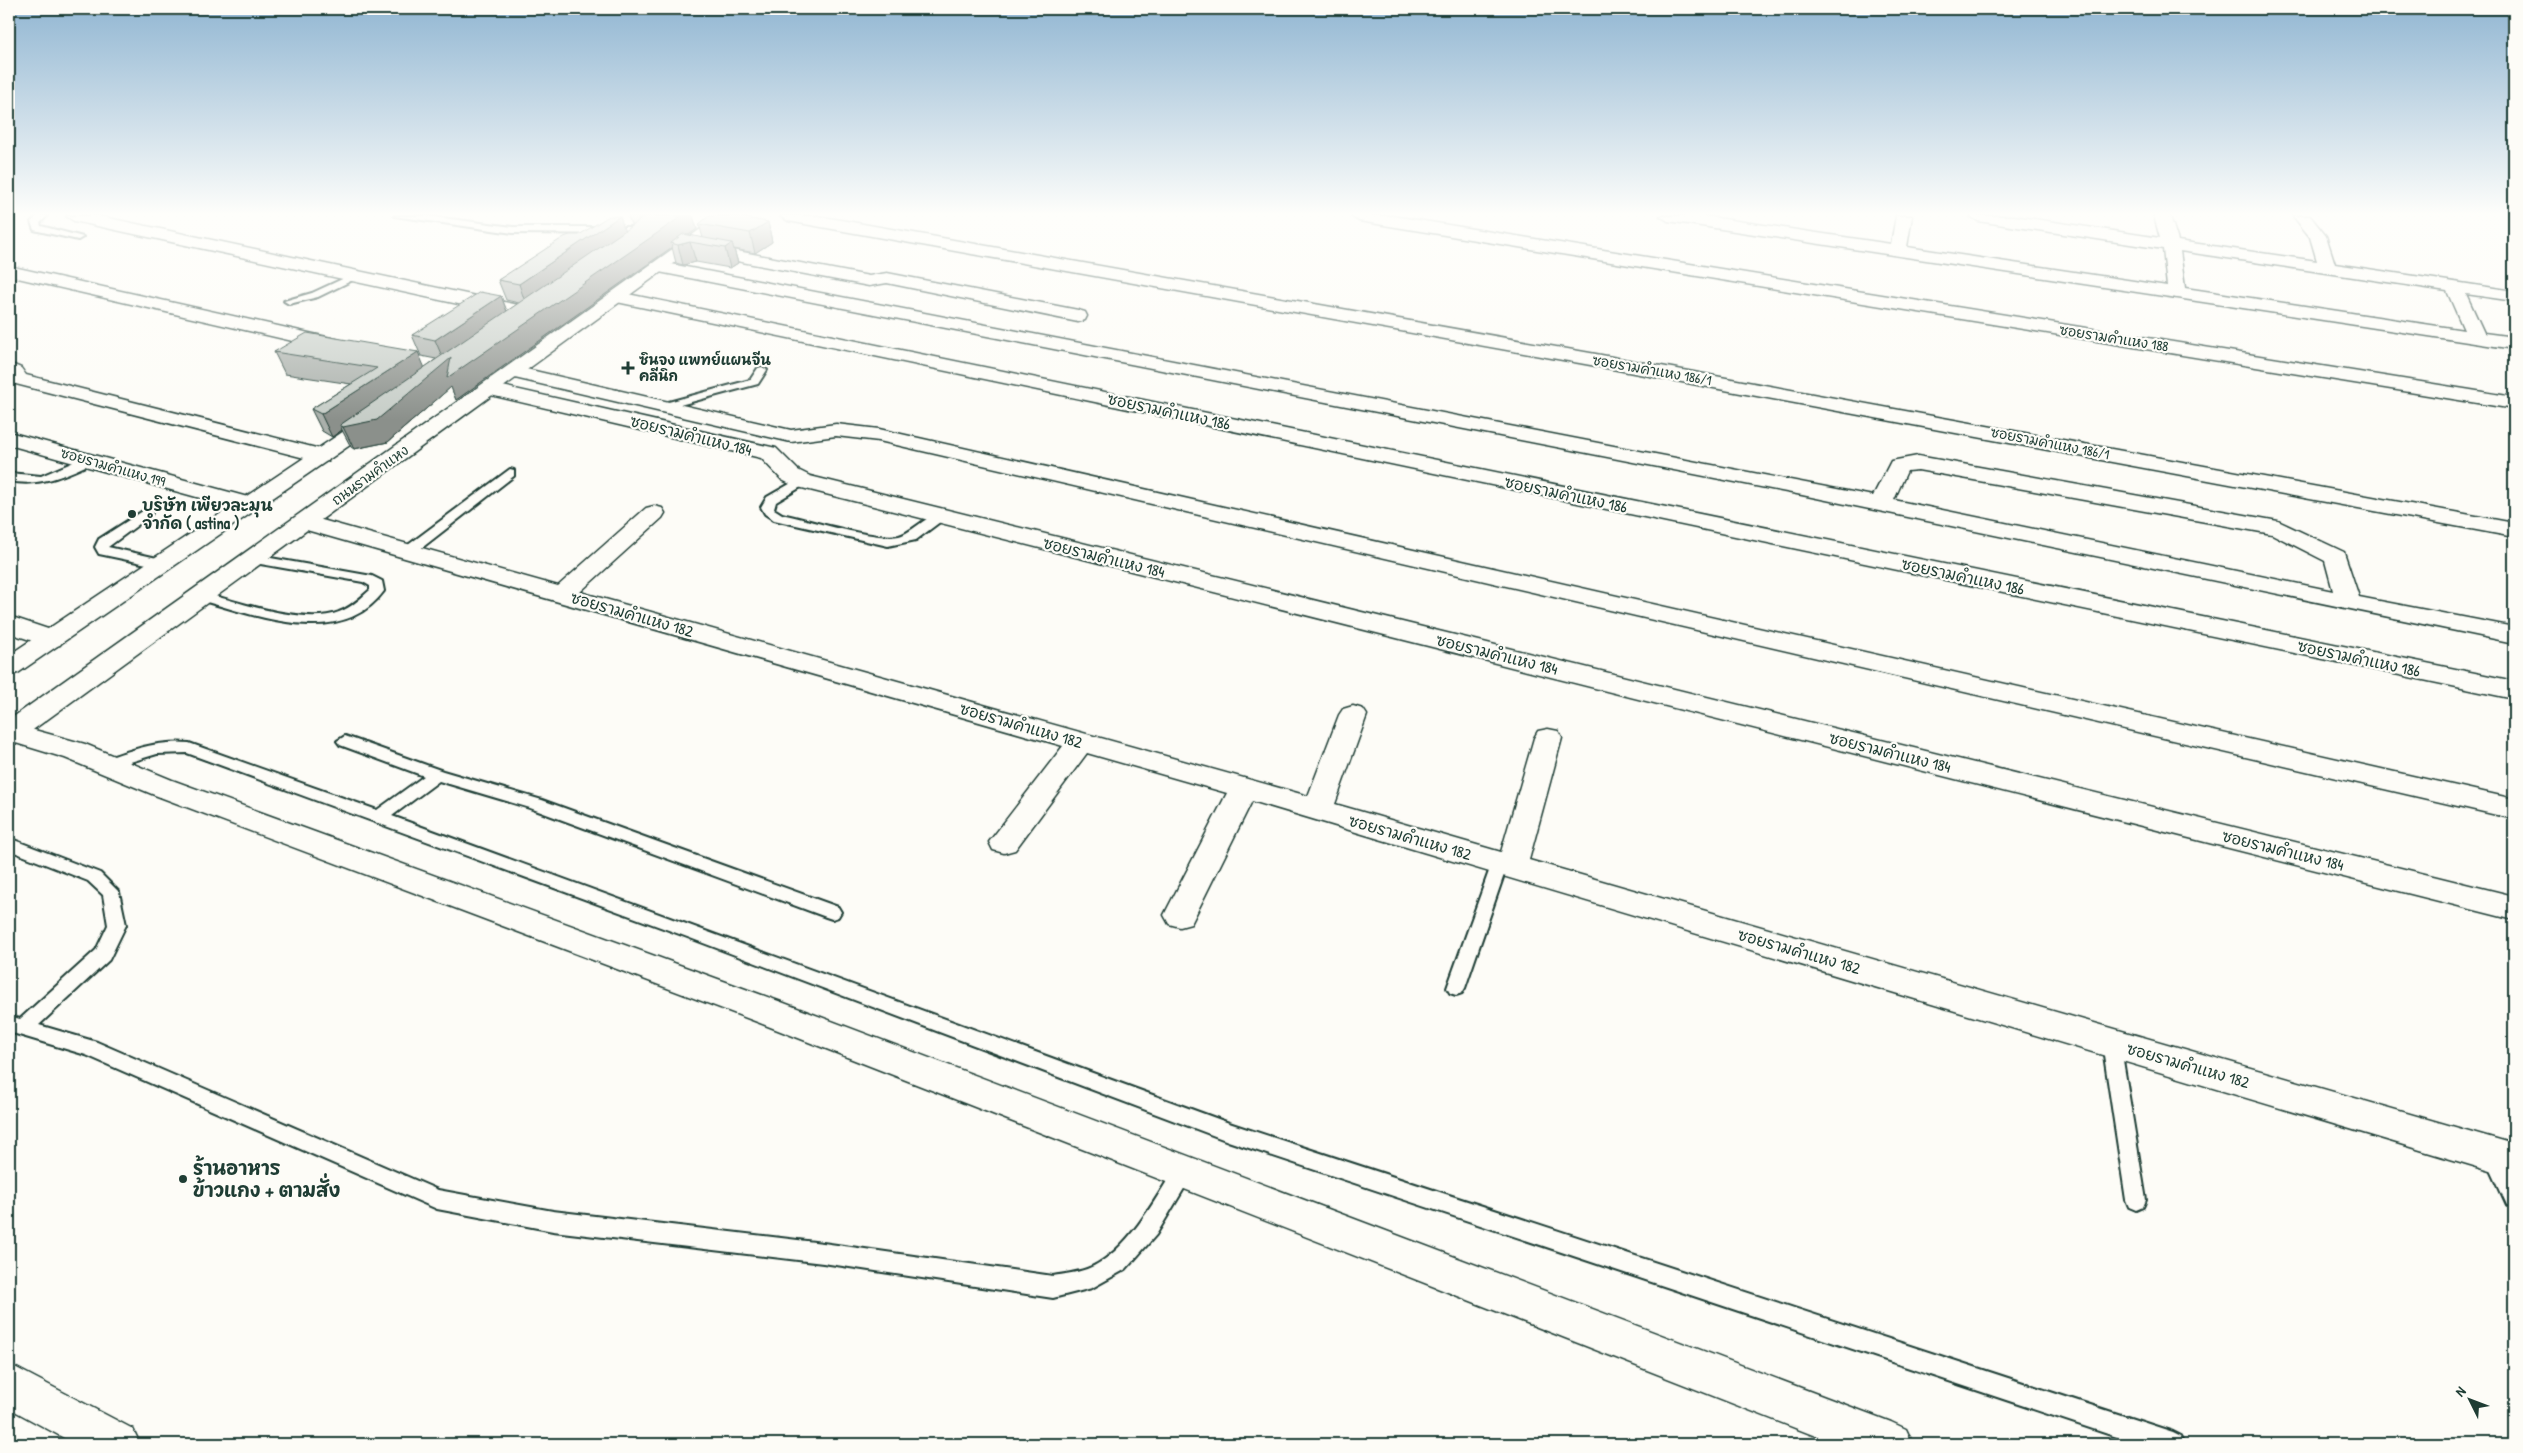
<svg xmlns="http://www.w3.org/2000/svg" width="2523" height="1453" viewBox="0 0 2523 1453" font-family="'Patrick Hand','Playpen Sans Thai',sans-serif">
<rect width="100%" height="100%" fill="#fdfcf7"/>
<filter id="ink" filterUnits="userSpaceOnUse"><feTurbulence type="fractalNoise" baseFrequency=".02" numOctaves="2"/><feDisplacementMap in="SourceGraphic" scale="10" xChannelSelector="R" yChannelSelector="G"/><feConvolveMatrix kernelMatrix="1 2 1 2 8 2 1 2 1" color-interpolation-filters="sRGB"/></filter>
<g filter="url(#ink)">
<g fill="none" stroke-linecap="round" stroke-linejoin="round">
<!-- service casing -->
<g stroke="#1f3d34" stroke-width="4">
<g id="service">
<path d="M37 216H47L40 223 41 226 83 237 78 240 34 230 31 222Z"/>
<path d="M394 216H427L513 227H630L647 228 652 231 647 234 513 233Z"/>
<path d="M351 275 359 277 318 297 289 304 284 301 312 293Z"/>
<path d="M762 367 767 370 758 384 665 409 659 406 661 404 750 380 758 368Z"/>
<path d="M88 456 92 457V463C64 476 40 487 9 481V473L41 476Z"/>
<path d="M510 469 514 470V476L414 554H404L403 551 404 548Z"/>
<path d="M802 477 808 481 806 484 776 502 774 509 782 514C809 520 876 541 899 536 914 532 931 510 946 513L948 516 916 540 888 546 774 520 765 514 761 507 767 497Z"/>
<path d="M146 509 152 513 150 516 108 547 166 560 168 563 166 566 161 567 99 554 95 547 99 539Z"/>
<path d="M254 555 372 576 382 581 384 591C340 651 253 614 196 599L194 596 201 592C236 601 304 626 339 612 351 608 361 598 370 590V586L363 582 249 562 248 559Z"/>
<path d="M345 736 443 771 542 800 838 907 841 912 838 917 832 919 826 917 530 808 439 781 392 816 1229 1123 2173 1432 2181 1436 2185 1444H2138L1228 1141 682 935 187 753 157 754 107 769 102 768 99 764 102 760C131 750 158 740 189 743L377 810 424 776 340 745 337 741Z"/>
<path d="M9 838 100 873 119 892 126 925 109 960 39 1025 97 1042 438 1190 553 1211 823 1243 1053 1276C1064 1274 1076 1273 1087 1269 1127 1254 1155 1199 1177 1165L1184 1163 1191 1165 1194 1172 1156 1235 1126 1269 1092 1288 1053 1298 823 1263 553 1231 437 1209 86 1055 9 1032V1016L20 1019 96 950 108 925 103 895 88 881 9 850Z"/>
<path d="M1500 857 1506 859 1508 863 1465 988 1462 993 1456 995 1450 993 1447 988 1492 863 1494 859Z"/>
<path d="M2111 1034 2118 1036 2120 1042 2146 1200 2143 1207 2136 1210 2129 1207 2126 1200 2102 1042 2104 1036Z"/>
<path d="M2495 1148 2502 1151 2514 1176V1208L2507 1205 2485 1157 2488 1151Z"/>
</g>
</g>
<!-- minor casing -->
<g stroke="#1f3d34" stroke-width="3">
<g id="minor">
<path d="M66 216H99L528 307 535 309 537 313 535 317 528 319 74 221Z"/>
<path d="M780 216H818L1596 354 2514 523V537L1596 366 788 221Z"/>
<path d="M1351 216H1393L2514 397V409L1359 221Z"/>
<path d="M1660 216H1704L1891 244 1896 216H1912L1907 247 2167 286 2163 249 1978 221 1970 216H2014L2160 238 2154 216H2170L2178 241 2317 261 2310 237 2293 216H2310L2326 236 2335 264 2514 291V301L2466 294 2484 333 2514 337V349L1668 221ZM2180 251 2447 291 2464 330 2185 288Z"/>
<path d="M700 244 869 276 887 273 1078 310 1085 312 1087 316 1085 320 1078 322 887 283 869 286 694 253 691 249 694 245Z"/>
<path d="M660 262 1873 496 1891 461 1918 456 2278 521 2344 552 2359 597 2514 627V643L1802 495 654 271 651 267 654 263ZM1918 470 2272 534 2325 561 2333 591 1894 500 1907 471Z"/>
<path d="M9 266 336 339 343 341 346 345 343 349 336 351 9 276Z"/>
<path d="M618 292 2514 681V699L612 301 609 297 612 293Z"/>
<path d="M9 363 21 368 26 375 328 451 331 456 328 461 320 462 12 383 9 381Z"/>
<path d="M513 366 791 430 836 424 879 429 2514 799V819L879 441 836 436 791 442 506 376 503 372 506 368Z"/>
<path d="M489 383 776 448 798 470 810 476 2514 896V920L794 486 782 480 761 458 482 393 479 389 482 385Z"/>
<path d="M9 432 255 499 258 504 255 509 247 511 9 445Z"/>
<path d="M654 506 662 508 665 513 662 518 580 592 1308 796 1339 715 1343 709 1353 706 1363 709 1367 715 1335 804 1501 852 1534 738 1538 731 1548 729 1558 731 1562 738 1529 860 2514 1144V1178L1252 801 1191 924 1180 927 1169 924 1164 915 1227 793 1087 753 1015 850 1004 853 993 850 989 842 1063 746 296 527 292 522 296 517 304 515 558 586 646 508Z"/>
<path d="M9 616 60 633 64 639 60 645 51 647 9 633Z"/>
<path d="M9 723 85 744 172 780 784 1003 1891 1422 1906 1429 1913 1444H1836L760 1023 152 794 65 758 9 741Z"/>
<path d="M9 1364 133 1429 140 1444H75L9 1408Z"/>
</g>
</g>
<!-- primary casing -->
<g stroke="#1f3d34" stroke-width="3">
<g id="primary">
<path d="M719 216H738L19 740 9 742V720Z"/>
<path d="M378 411 385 413 388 417 385 421 18 673 9 675V655L371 413Z"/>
</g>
</g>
<!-- service -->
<use href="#service" fill="#fdfcf7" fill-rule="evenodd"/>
<!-- minor -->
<use href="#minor" fill="#fdfcf7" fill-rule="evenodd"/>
<!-- primary -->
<use href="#primary" fill="#fdfcf7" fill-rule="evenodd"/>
</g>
<!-- wall -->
<path fill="#aab0ab" stroke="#1f3d34" d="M628 216H693L697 229 688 235 703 238 699 224 768 222 772 242 755 253 734 249 738 263 730 268 696 262 683 265 676 263 672 247 456 400 451 387 388 442 354 449 351 447 342 430 332 437 322 431 311 409 351 384 285 374 274 352H418L424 368 436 359 421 356 412 335 501 296 507 311 519 303 506 300 498 280 579 235 625 231 633 225H631Z"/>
<!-- shaded-wall -->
<g fill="#8b908b" stroke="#1f3d34">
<path d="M620 216 626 236 526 305 519 284Z"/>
<path d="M638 216H649L641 226Z"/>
<path d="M682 216H693L697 229 676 244 671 243 672 247 456 400 451 387 388 442 354 449 343 427 340 425 342 430 332 437 321 414 418 352 427 373Z"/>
<path d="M768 222 772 242 755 253 750 233Z"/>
<path d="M690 242 696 262 683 265 678 245Z"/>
<path d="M732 243 738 263 730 268 725 248Z"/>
<path d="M501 296 509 317 444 361 435 340Z"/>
</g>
<!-- building -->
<g fill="#c6cdc7" stroke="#1f3d34">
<path d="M609 216H620L519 284 498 280 564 237 570 235H579Z"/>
<path d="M646 216H682L447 378 451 358 377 420 343 427 340 425Z"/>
<path d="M709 216H735L768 222 750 233 699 224Z"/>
<path d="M683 234 732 243 725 248 690 242 678 245 671 243Z"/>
<path d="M480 292 501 296 435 340 412 335Z"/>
<path d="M307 333 418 352 321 414 311 409 377 368 274 352Z"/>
</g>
</g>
<!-- sky -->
<linearGradient id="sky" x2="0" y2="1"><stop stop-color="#91b6d2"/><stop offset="0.51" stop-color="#fefefb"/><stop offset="1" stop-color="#fefefb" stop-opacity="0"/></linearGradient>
<rect width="2523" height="420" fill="url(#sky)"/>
<!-- markers -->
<g fill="#1f3d34" stroke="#fdfcf7" stroke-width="2">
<path d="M625.5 360.5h5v5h5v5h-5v5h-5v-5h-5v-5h5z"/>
<circle cx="132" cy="514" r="5"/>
<circle cx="183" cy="1179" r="5"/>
</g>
<g text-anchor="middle" stroke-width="4.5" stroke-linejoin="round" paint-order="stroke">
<!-- far-street labels -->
<g font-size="14" fill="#1f3d34" stroke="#fdfcf7">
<text transform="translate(2114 338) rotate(9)" y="5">ซอยรามคำแหง 188</text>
<text transform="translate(1652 370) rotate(10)" y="5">ซอยรามคำแหง 186/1</text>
<text transform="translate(2050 443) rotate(11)" y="5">ซอยรามคำแหง 186/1</text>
<text transform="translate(113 467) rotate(16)" y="5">ซอยรามคำแหง 199</text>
<text transform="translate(370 475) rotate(-36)" y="5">ถนนรามคำแหง</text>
</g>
<!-- far-poi labels -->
<g font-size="14" font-weight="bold" fill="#1f3d34" stroke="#fdfcf7" text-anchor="start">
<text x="639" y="365">ซินจง แพทย์แผนจีน<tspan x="639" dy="16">คลีนิก</tspan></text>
</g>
<!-- street labels -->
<g font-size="16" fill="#1f3d34" stroke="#fdfcf7">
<text transform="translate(1169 411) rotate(12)" y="6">ซอยรามคำแหง 186</text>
<text transform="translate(691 435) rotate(14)" y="6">ซอยรามคำแหง 184</text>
<text transform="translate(1566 494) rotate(12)" y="6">ซอยรามคำแหง 186</text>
<text transform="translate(1104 557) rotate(14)" y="6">ซอยรามคำแหง 184</text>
<text transform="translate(1963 576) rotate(12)" y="6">ซอยรามคำแหง 186</text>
<text transform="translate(632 614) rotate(16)" y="6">ซอยรามคำแหง 182</text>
<text transform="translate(1497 654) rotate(14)" y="6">ซอยรามคำแหง 184</text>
<text transform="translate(2359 658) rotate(12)" y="6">ซอยรามคำแหง 186</text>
<text transform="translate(1021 725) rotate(16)" y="6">ซอยรามคำแหง 182</text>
<text transform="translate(1890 752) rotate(14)" y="6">ซอยรามคำแหง 184</text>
<text transform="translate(1410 837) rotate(16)" y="6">ซอยรามคำแหง 182</text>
<text transform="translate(2283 850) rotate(14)" y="6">ซอยรามคำแหง 184</text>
<text transform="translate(1799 951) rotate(16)" y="6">ซอยรามคำแหง 182</text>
<text transform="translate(2188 1065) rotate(16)" y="6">ซอยรามคำแหง 182</text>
</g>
<!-- poi labels -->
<g font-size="16" font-weight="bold" fill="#1f3d34" stroke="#fdfcf7" text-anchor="start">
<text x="142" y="511">บริษัท เพียวละมุน<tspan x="142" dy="18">จำกัด ( astina )</tspan></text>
</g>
<!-- near-poi labels -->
<g font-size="19" font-weight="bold" fill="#1f3d34" stroke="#fdfcf7" text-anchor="start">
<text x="193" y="1175">ร้านอาหาร<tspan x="193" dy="22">ข้าวแกง + ตามสั่ง</tspan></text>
</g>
</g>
<!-- margin -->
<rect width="2523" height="1453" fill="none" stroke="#fdfcf7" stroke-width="30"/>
<rect x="15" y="15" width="2493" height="1423" fill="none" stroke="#1f3d34" stroke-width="2" filter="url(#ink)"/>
<!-- north arrow -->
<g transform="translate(2470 1400) rotate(312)" stroke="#fdfcf7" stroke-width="4" paint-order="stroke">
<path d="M0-4L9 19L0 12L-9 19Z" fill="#1f3d34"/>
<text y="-8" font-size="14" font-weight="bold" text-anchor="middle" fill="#1f3d34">N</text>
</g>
</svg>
